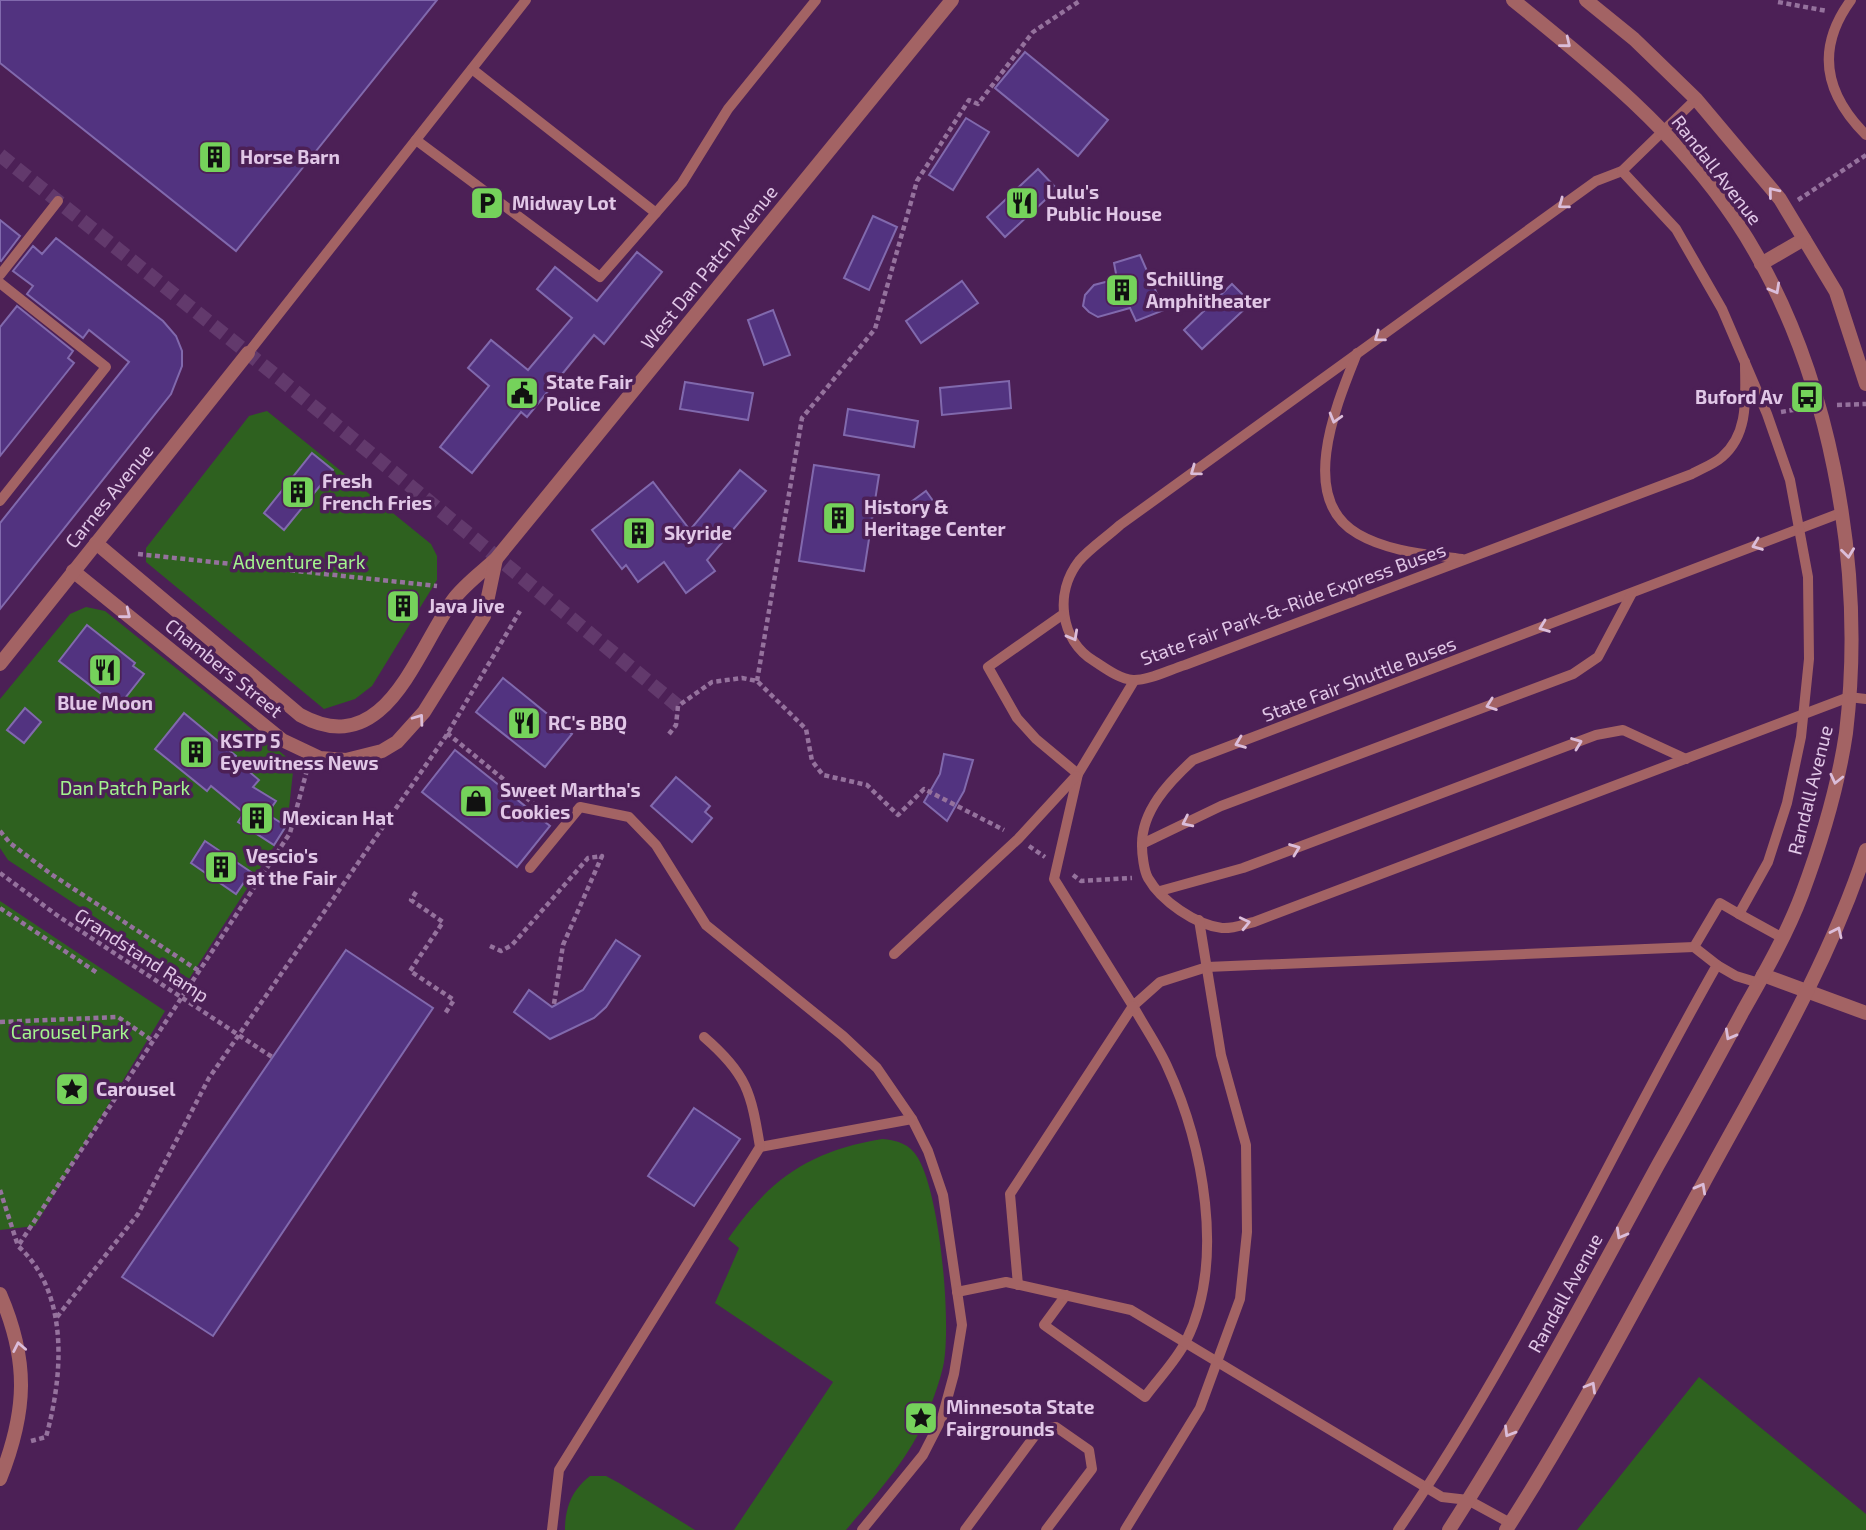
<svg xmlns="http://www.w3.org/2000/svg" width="1866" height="1530" viewBox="0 0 1866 1530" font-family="'Exo 2',sans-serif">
<rect width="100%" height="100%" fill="#4c2056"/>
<!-- green -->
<g fill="#2e611f">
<path d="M267 411 431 544 437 556V580L372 686 355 699 324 709 146 562V548L249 416Z"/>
<path d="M86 607 105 611 294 763 287 826 189 979 8 860 0 848V699L70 614Z"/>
<path d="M0 901 165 1011 35 1226 0 1230Z"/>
<path d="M882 1139C897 1140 910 1144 918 1158 940 1195 951 1319 944 1362 941 1378 934 1397 928 1413 910 1458 877 1493 846 1530H734L833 1382 715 1303 739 1248 728 1239C770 1178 810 1151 882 1139Z"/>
<path d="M1699 1377 1866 1514V1530H1577Z"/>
<path d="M590 1476H606L619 1483 695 1530H565C565 1507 572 1490 590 1476Z"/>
</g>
<!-- building -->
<g fill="#523380" stroke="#8169ad" stroke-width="2">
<path d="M0 0H437L236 251 0 63Z"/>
<path d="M1025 52 1108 120 1078 156 995 88Z"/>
<path d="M966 118 989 132 953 190 929 175Z"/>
<path d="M1038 169 1057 189 1005 237 987 217Z"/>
<path d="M873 216 897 227 869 290 844 278Z"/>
<path d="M0 220 20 236 1 261 0 260Z"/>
<path d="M56 238 163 321 176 336 182 351V366L171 394 0 609V523L129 362 89 330 83 338 27 294 33 286 13 271 33 246 42 254Z"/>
<path d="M637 252 662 272 604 344 594 335 527 417 521 412 472 473 440 447 489 386 468 368 491 340 528 370 572 318 537 289 555 267 597 301Z"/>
<path d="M1140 255 1164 310 1136 321 1130 308 1098 317 1089 312 1083 306 1085 295 1094 285 1117 279 1114 263Z"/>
<path d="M962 281 978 303 921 343 906 321Z"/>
<path d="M1232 284 1251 303 1202 349 1184 330Z"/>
<path d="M17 306 73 351 68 358 74 363 0 456V327Z"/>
<path d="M773 310 790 355 764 365 748 320Z"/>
<path d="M1009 381 1011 408 942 415 940 388Z"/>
<path d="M685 382 753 393 748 420 680 409Z"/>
<path d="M848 409 918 421 914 447 844 435Z"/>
<path d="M312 453 333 470 284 530 264 513Z"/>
<path d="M814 465 879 475 864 571 799 561Z"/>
<path d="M740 470 766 491 707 560 715 571 686 593 664 562 638 582 626 565 622 569 592 530 653 482 690 530Z"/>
<path d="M926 491 936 505 921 516 911 502Z"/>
<path d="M87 625 135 663 133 666 144 674 118 707 59 661Z"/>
<path d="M503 678 572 734 545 767 476 712Z"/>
<path d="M25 708 41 722 24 743 7 730Z"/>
<path d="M184 713 236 756 234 759 259 780 253 787 276 801 267 814 286 826 274 845 238 822 244 813 211 786 207 791 155 749Z"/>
<path d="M455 750 550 826 517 867 422 792Z"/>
<path d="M944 754 973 760 964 791 947 821 924 802 940 774Z"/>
<path d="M676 777 710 806 705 812 712 818 692 842 651 806Z"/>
<path d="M205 841 251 872 236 894 191 863Z"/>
<path d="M616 940 640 956 606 1007 594 1018 550 1039 514 1012 529 990 552 1007 583 990Z"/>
<path d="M346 950 433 1008 213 1336 122 1277Z"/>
<path d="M694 1108 740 1139 694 1206 648 1176Z"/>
</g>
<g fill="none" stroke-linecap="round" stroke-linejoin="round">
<!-- street-tunnel -->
<path stroke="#62396c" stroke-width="14" stroke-dasharray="14 7" stroke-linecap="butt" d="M0 155 279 378 678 706"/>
<!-- path -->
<g stroke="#95729d" stroke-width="4.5" stroke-dasharray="5 3.5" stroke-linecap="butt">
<path d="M1778 2 1827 11"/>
<path d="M1798 200 1866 155"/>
<path d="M1837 405 1866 404"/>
<path d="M1781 412 1804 408"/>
<path d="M138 554 437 586"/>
<path d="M757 681 802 418 875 329 917 181 969 100 978 104 1033 32 1081 0"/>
<path d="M447 733 552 819"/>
<path d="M669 734 676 725 678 706 712 682 742 678 757 681 806 729 812 761 823 775 867 785 898 815 924 789 1004 830"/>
<path d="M0 831 10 843 51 874 199 971"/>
<path d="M1029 846 1045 857"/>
<path d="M1073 875 1081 881 1132 878"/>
<path d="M416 892 411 900 443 922 410 971 454 1000 444 1015"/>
<path d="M0 908 99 974"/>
<path d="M490 946 501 951 512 945 588 858 602 856 563 945 554 1004"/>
<path d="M0 1022 118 1017 153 1041"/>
<path d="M0 1190 18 1246"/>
<path d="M57 1317 138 1214 209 1078 446 736 520 611"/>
<path d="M31 1441 46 1437C63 1376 70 1293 18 1246L290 833 307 770"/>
</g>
<!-- lane -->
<g stroke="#a36364" stroke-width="10">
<path d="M1851 0C1815 49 1825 94 1866 135"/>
<path d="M472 69 656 213"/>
<path d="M1696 99 1622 171 1596 181 1120 525C1107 537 1090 548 1079 561 1054 593 1060 640 1094 661 1105 668 1119 679 1133 680 1148 681 1171 669 1185 665L1692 474C1701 469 1714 464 1722 457 1750 433 1745 395 1745 362"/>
<path d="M416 140 600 277 682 183 728 109 816 0"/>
<path d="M0 275 58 201"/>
<path d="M0 283 106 367 0 501"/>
<path d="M248 353 526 0"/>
<path d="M1357 353C1337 403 1296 499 1358 534 1389 552 1427 554 1462 559"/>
<path d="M1843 512 1193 760C1169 782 1141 811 1142 846 1142 854 1144 871 1148 878 1161 901 1196 925 1222 928 1232 929 1245 924 1254 922L1849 697 1866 699"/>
<path d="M1062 615 988 667 1017 718 1036 739 1078 774 1134 681"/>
<path d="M1078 774 1054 879 1133 1006 1160 982 1207 967 1694 947"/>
<path d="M1142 844 1221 806 1573 674 1598 657 1632 593"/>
<path d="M530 868 580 807 629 817 656 845 706 925 843 1036 877 1068 912 1119 928 1151 943 1195 962 1325 954 1374 942 1418 923 1455 862 1530"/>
<path d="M1160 891 1243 868 1596 735 1623 730 1686 759"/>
<path d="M1739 914 1781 937"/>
<path d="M894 954 1018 839 1076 776"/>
<path d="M1717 965 1736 976 1759 983"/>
<path d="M760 1147 912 1119"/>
<path d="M1018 1285 1010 1194 1133 1006C1144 1026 1158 1046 1167 1066 1203 1144 1226 1261 1186 1341 1176 1361 1158 1379 1145 1397L1044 1325 1066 1295"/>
<path d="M957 1292 1006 1282 1131 1310 1442 1497 1468 1500 1510 1523"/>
<path d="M552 1530 559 1470 760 1147C751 1092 747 1074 704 1037"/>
<path d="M965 1530 1039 1430 1056 1427 1089 1450 1092 1469 1046 1530"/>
<path d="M1125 1530 1200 1408 1240 1299 1247 1232 1246 1145 1221 1055 1199 920"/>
<path d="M1398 1530C1521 1352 1610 1153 1717 965L1694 947 1720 903 1739 914 1768 862 1787 803 1801 737 1809 659 1808 577 1790 480 1767 414 1722 309 1676 229 1622 171"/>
</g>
<!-- street -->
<g stroke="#a36364" stroke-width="14">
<path d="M1586 0 1634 39 1696 99 1780 199 1836 292 1866 384"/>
<path d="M1761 264 1804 239"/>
<path d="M96 543 300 715C385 762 415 653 453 600 465 584 482 572 496 559L952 0"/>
<path d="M73 571 282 740 320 758 346 760 382 751 397 742 424 712 484 616 496 559"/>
<path d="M0 664 248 353"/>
<path d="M1763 975 1866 1013"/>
<path d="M0 1294C29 1361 27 1411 0 1479"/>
<path d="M1449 1530C1525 1412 1591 1288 1658 1165 1687 1114 1715 1063 1743 1011 1764 974 1787 934 1802 894 1821 843 1838 787 1846 733 1866 565 1830 363 1736 221 1677 132 1595 66 1513 0"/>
<path d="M1506 1530C1578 1418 1639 1300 1703 1184 1762 1075 1827 969 1866 850"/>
</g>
<!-- path-bridge -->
<path stroke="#95729d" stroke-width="4.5" stroke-dasharray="5 3.5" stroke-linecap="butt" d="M0 873 58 916 272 1057"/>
</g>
<!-- one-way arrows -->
<defs><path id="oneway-chevron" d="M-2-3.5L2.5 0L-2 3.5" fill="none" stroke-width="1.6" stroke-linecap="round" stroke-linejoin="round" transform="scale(1.75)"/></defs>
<g stroke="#dbbdda">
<use href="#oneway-chevron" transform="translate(1566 43) rotate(39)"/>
<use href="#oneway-chevron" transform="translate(1773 192) rotate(-129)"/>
<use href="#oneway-chevron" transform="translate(1563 204) rotate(144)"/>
<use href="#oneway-chevron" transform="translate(1775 289) rotate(61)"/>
<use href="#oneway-chevron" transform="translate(1379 337) rotate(144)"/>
<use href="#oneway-chevron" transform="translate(1335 418) rotate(106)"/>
<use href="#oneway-chevron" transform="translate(1195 471) rotate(144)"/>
<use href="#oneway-chevron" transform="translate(1757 545) rotate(159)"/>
<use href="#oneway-chevron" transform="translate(1848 553) rotate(83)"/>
<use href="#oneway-chevron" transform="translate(126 614) rotate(39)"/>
<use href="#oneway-chevron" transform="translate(1544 627) rotate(159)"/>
<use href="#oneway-chevron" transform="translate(1073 636) rotate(61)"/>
<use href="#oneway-chevron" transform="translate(1491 705) rotate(160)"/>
<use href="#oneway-chevron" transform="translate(419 719) rotate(-54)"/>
<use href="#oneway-chevron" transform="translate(1240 743) rotate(159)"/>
<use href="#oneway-chevron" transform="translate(1577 743) rotate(-21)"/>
<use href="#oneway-chevron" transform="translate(1836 779) rotate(103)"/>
<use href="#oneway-chevron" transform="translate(1187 822) rotate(154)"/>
<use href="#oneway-chevron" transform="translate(1295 849) rotate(-21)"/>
<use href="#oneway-chevron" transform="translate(1245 923) rotate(-13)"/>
<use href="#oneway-chevron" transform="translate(1837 932) rotate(-65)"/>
<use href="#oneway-chevron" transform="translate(1730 1035) rotate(119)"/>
<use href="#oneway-chevron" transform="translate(1701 1188) rotate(-61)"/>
<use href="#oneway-chevron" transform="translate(1621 1234) rotate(119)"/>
<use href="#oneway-chevron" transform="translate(19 1347) rotate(-101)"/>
<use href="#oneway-chevron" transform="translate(1591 1387) rotate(-60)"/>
<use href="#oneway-chevron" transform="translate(1509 1432) rotate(121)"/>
</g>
<!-- icons -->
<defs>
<g id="building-square" transform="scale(1.75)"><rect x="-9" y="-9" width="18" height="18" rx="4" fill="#75d25b" stroke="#4c2056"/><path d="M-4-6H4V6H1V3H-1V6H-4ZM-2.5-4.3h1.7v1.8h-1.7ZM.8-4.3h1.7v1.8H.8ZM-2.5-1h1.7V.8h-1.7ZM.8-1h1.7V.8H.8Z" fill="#111"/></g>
<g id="parking-square" transform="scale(1.75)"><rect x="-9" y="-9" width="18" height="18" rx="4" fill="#75d25b" stroke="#4c2056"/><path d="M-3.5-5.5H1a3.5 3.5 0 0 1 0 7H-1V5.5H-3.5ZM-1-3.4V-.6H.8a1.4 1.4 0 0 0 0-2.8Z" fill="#111"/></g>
<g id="restaurant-square" transform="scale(1.75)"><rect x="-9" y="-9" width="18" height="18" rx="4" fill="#75d25b" stroke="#4c2056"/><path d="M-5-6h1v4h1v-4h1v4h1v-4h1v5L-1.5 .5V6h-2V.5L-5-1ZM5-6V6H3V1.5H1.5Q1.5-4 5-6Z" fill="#111"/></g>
<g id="civic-square" transform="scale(1.75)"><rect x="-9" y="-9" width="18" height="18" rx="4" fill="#75d25b" stroke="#4c2056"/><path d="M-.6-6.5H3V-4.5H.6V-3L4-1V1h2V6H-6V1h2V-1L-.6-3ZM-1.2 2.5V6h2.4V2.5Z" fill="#111"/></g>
<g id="bus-square" transform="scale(1.75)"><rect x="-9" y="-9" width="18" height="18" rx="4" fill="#75d25b" stroke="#4c2056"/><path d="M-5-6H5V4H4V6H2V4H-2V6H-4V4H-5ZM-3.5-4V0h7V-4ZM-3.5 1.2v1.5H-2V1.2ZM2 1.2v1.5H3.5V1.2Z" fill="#111"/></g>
<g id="shop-square" transform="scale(1.75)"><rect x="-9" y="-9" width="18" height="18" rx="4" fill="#75d25b" stroke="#4c2056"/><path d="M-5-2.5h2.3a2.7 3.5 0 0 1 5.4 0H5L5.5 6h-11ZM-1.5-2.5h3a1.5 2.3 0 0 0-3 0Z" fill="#111"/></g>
<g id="sight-square" transform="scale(1.75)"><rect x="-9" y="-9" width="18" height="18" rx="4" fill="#75d25b" stroke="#4c2056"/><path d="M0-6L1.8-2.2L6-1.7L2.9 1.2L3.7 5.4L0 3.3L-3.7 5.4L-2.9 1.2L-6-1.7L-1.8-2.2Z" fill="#111"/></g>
</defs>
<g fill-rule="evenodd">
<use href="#building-square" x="215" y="157"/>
<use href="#parking-square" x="487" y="203"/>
<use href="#restaurant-square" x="1022" y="203"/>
<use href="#building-square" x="1122" y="290"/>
<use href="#civic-square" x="522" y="393"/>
<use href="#bus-square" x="1807" y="397"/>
<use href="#building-square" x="298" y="492"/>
<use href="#building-square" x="839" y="518"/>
<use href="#building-square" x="639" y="533"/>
<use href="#building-square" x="403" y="606"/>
<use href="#restaurant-square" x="105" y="670"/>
<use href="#restaurant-square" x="524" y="723"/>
<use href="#building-square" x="196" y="752"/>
<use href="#shop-square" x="476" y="801"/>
<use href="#building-square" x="257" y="818"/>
<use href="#building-square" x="221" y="867"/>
<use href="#sight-square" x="72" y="1089"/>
<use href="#sight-square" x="921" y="1418"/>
</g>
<g text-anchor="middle" stroke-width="7" stroke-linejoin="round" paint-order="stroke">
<!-- poi labels -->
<g font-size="19" font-weight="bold" fill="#e1c7e7" stroke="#4c2056" text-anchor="start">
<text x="240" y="164">Horse Barn</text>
<text x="1046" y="199">Lulu's<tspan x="1046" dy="22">Public House</tspan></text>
<text x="512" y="210">Midway Lot</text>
<text x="1146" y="286">Schilling<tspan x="1146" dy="22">Amphitheater</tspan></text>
<text x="546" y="389">State Fair<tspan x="546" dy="22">Police</tspan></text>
<text x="1783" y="404" text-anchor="end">Buford Av</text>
<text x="322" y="488">Fresh<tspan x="322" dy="22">French Fries</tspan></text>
<text x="864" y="514">History &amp;<tspan x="864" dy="22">Heritage Center</tspan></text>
<text x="664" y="540">Skyride</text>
<text x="428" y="613">Java Jive</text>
<text x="105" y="710" text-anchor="middle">Blue Moon</text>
<text x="548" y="730">RC's BBQ</text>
<text x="220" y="748">KSTP 5<tspan x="220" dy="22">Eyewitness News</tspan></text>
<text x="500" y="797">Sweet Martha's<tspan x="500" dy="22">Cookies</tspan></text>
<text x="282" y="825">Mexican Hat</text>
<text x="246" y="863">Vescio's<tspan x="246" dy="22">at the Fair</tspan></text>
<text x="96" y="1096">Carousel</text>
<text x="946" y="1414">Minnesota State<tspan x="946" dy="22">Fairgrounds</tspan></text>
</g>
<!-- street labels -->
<g font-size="19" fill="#e1c7e7" stroke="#4c2056">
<text transform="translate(1717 170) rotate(52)" y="7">Randall Avenue</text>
<text transform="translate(709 267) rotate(-51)" y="7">West Dan Patch Avenue</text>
<text transform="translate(109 496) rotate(-51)" y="7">Carnes Avenue</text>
<text transform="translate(1293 604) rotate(-20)" y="7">State Fair Park-&amp;-Ride Express Buses</text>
<text transform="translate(224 668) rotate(39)" y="7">Chambers Street</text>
<text transform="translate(1359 679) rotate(-21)" y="7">State Fair Shuttle Buses</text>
<text transform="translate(1810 790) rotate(-76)" y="7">Randall Avenue</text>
<text transform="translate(142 955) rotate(33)" y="7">Grandstand Ramp</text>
<text transform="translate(1565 1293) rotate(-61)" y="7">Randall Avenue</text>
</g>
<!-- park labels -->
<g font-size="19" fill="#a4f58f" stroke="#4c2056">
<text x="299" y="569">Adventure Park</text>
<text x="125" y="795">Dan Patch Park</text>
<text x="70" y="1039">Carousel Park</text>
</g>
</g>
</svg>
